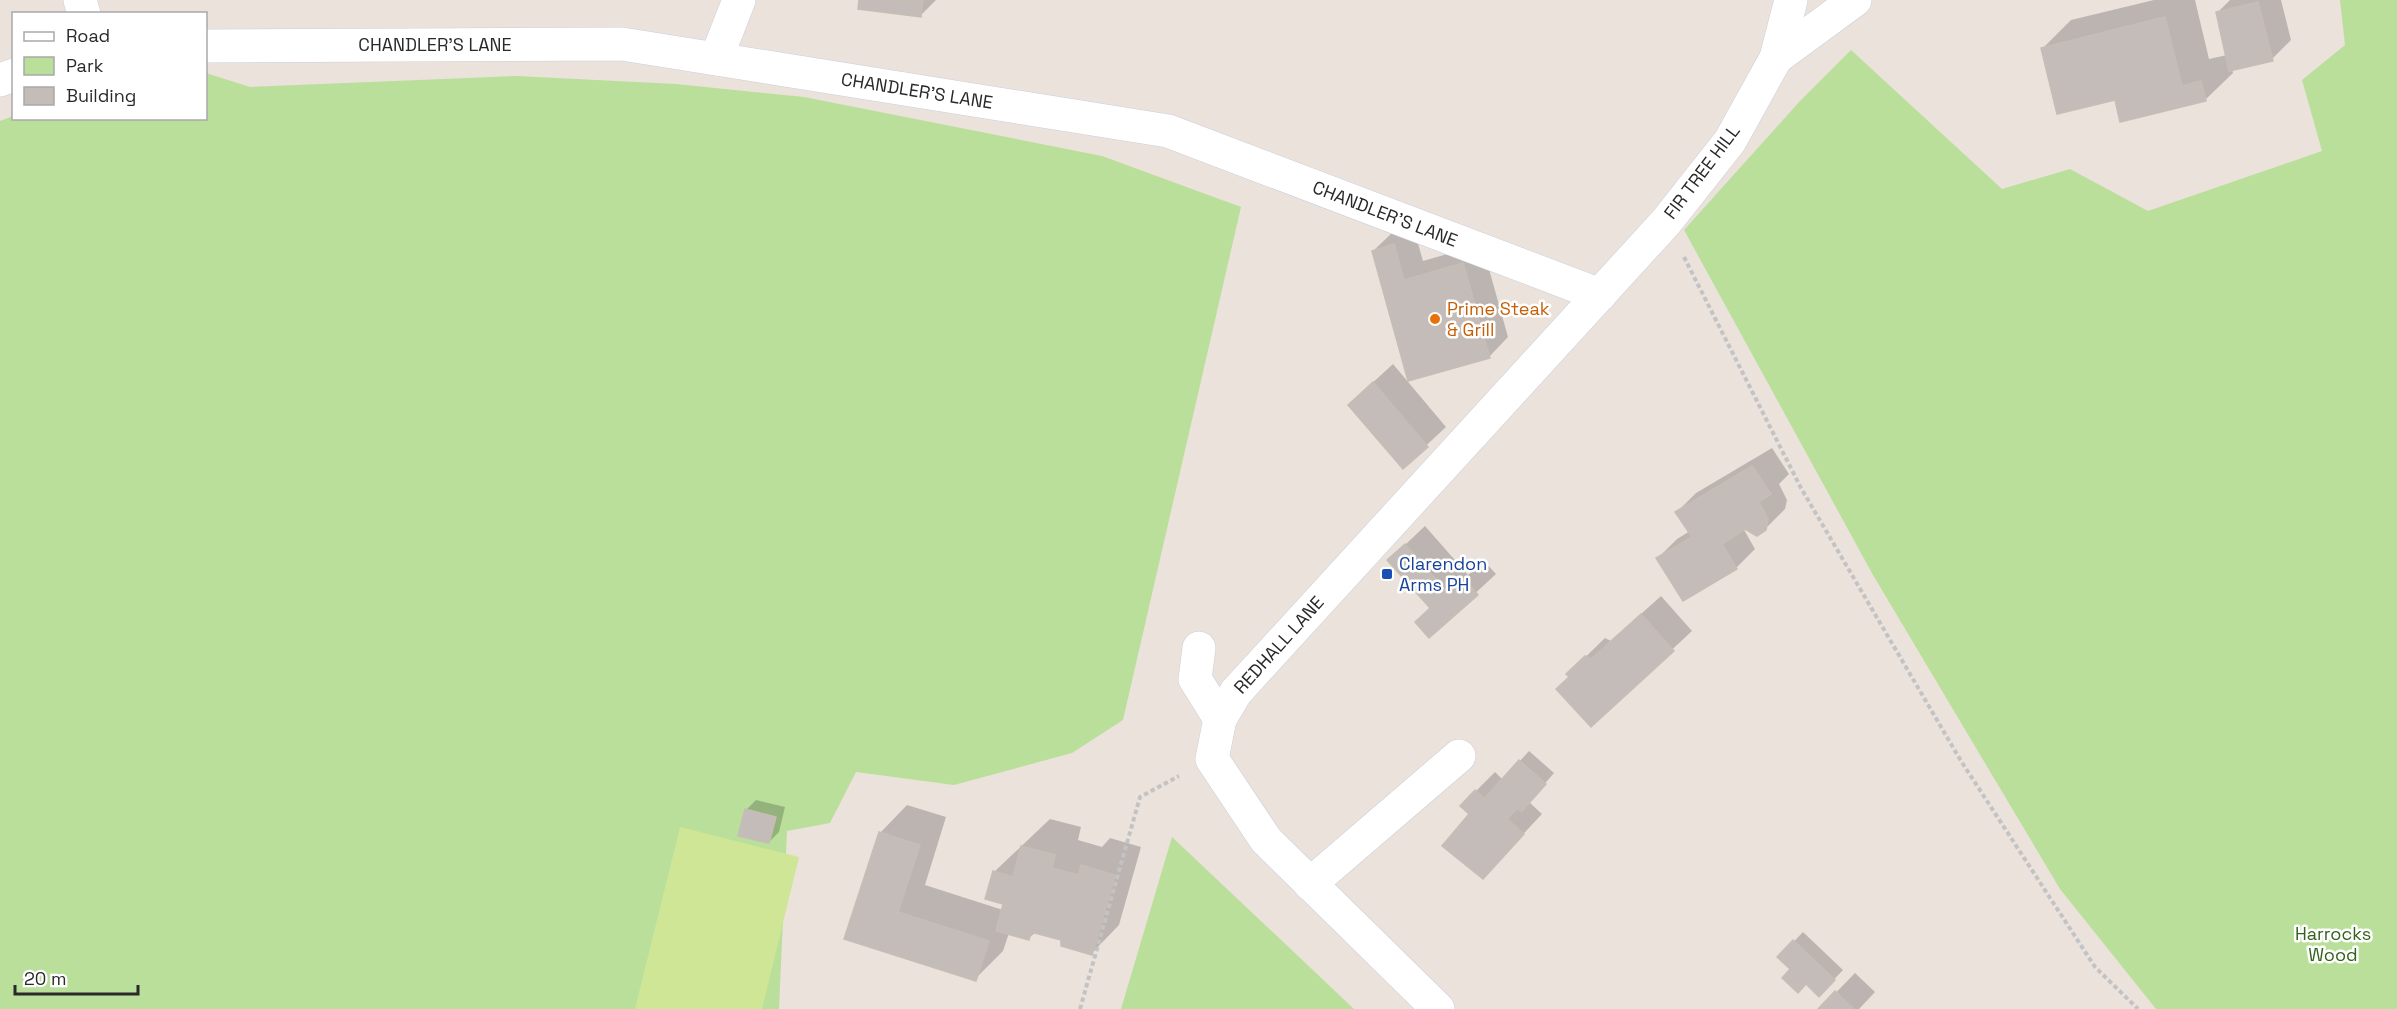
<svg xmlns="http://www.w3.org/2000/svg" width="2397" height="1009" viewBox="0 0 2397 1009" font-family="'Space Grotesk',sans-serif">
<rect width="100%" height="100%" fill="#ebe2dc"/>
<!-- green -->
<g fill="#badf9a">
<path d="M2340 0H2397V1009H2156L2060 889 1873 575 1684 230 1801 100 1851 50 2002 189 2070 169 2148 211 2322 151 2302 80 2345 45Z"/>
<path d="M206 73 250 87 517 76 676 84 804 97 1102 156 1241 207 1123 720 1072 753 954 785 856 772 830 823 787 831 779 1009H0V121L13 116 14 118H206Z"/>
<path d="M1172 837 1354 1009H1121Z"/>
</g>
<!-- pitch -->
<path fill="#cee696" d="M680 827 799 857 762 1009H635Z"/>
<!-- shadow -->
<g fill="#0003">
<path d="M860 0H936L920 16Z"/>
<path d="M2154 0H2195L2209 59 2227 55 2217 13 2230 0H2281L2291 40 2272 59 2232 69 2233 73 2205 100 2116 98 2043 48 2071 20Z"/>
<path d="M1413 226 1423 261 1482 244 1508 337 1489 357 1410 379 1373 251 1393 232Z"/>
<path d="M1393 364 1446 427 1403 467 1369 386Z"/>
<path d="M1772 448 1789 474 1779 484 1787 500 1785 509 1765 529 1743 528 1755 549 1736 568 1658 558 1677 539 1690 531 1677 512 1696 493Z"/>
<path d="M1425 526 1468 575 1484 561 1496 574 1429 636 1431 607 1389 560Z"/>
<path d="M1661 596 1692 631 1591 725 1568 674 1605 638 1611 641Z"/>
<path d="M1529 751 1554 773 1529 802 1542 814 1483 877 1471 814 1476 791 1495 772 1503 780Z"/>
<path d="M756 800 785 807 779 832 769 842 746 810Z"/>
<path d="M907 805 946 817 925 885 1003 910 1005 903 994 872 1050 819 1081 827 1078 840 1102 847 1110 838 1141 847 1119 925 1092 953 1062 939 1036 932 1029 938 1009 933 1003 951 975 979 846 938 880 833Z"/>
<path d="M1803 932 1843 970 1819 995 1779 957Z"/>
<path d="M1855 973 1875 992 1859 1009H1820Z"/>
</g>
<!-- building -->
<g fill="#c3bcb8" stroke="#c6beb5" stroke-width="1.5">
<path d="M859 0H923L921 17 858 9Z"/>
<path d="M2258 2 2273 61 2229 71 2216 12Z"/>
<path d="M2165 17 2182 86 2201 81 2206 101 2120 122 2115 100 2057 114 2041 48Z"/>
<path d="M1394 244 1404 280 1463 263 1490 358 1408 381 1372 251Z"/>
<path d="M1373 382 1428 447 1403 469 1348 405Z"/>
<path d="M1752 466 1771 494 1759 502 1768 519 1766 530 1757 536 1745 529 1722 544 1737 569 1683 601 1656 558 1692 537 1675 512Z"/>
<path d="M1405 544 1448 593 1464 578 1478 595 1429 638 1415 622 1430 608 1387 560Z"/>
<path d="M1641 614 1674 651 1591 727 1556 689 1569 677 1566 674 1585 656 1591 659Z"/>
<path d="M1519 760 1546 784 1522 811 1517 809 1507 819 1484 799Z"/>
<path d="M1475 790 1524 834 1483 879 1442 846 1469 814 1460 806Z"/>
<path d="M745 809 776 817 769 843 738 836Z"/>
<path d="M879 832 920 845 898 912 989 941 976 981 844 939Z"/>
<path d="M1021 846 1055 855 1052 868 1078 875 1081 865 1115 875 1092 955 1061 946V940L1031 932 1029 940 996 931 1003 904 985 899 993 871 1013 877Z"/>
<path d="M1793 940 1835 980 1819 997 1806 984 1798 993 1782 978 1790 969 1777 957Z"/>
<path d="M1835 991 1854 1009H1818Z"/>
</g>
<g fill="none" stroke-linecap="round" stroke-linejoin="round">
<!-- minor casing -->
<g stroke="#cacfda" stroke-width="34">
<g id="minor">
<path d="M80 0 84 14"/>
<path d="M206 46 622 44 1168 131 1600 295"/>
<path d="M1776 58 1855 0"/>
<path d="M716 59 739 0"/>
<path d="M0 80 14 75"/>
<path d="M1199 648 1195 679 1220 719"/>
<path d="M1310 884 1459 756"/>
<path d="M1438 1009 1266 840 1212 759 1220 719 1236 692 1666 222 1730 141 1776 58 1791 0"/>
</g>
</g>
<!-- path -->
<g stroke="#c3c3c3" stroke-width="4" stroke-dasharray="4.5 3" stroke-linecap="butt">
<path d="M1684 257 1801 488 1961 761 2095 967 2138 1009"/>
<path d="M1080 1009 1140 797 1179 776"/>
</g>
<!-- minor -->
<use href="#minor" stroke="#fff" stroke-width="33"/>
</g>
<!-- markers -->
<circle fill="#e8710a" stroke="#fff" stroke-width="2" cx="1435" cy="319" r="6"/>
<rect fill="#1a4fb4" stroke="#fff" stroke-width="2" x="1381" y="568" width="12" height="12" rx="3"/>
<g text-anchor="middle" stroke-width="5" stroke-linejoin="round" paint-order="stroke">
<!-- street labels -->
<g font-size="18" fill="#292929" stroke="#fff">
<text x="435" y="51">CHANDLER'S LANE</text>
<text transform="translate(917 91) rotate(9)" y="6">CHANDLER'S LANE</text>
<text transform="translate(1702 172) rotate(-53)" y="6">FIR TREE HILL</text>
<text transform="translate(1385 214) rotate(21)" y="6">CHANDLER'S LANE</text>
<text transform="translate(1279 645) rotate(-48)" y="6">REDHALL LANE</text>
</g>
<!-- food labels -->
<g font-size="18" fill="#c56008" stroke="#fff" text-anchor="start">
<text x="1447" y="315">Prime Steak<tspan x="1447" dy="21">&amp; Grill</tspan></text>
</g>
<!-- transit labels -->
<g font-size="18" fill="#164399" stroke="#fff" text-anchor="start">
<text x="1399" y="570">Clarendon<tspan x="1399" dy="21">Arms PH</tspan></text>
</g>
<!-- park labels -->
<g font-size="18" fill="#34621d" stroke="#fff">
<text x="2333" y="940">Harrocks<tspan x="2333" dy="21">Wood</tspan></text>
</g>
</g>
<!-- legend -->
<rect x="12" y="12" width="195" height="108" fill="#ffffff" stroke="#a9a9a9" stroke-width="1.5"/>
<rect x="24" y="32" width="30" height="9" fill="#ffffff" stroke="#a9a9a9" stroke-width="1.5"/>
<text x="66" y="42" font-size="18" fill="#292929">Road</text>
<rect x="24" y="57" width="30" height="18" fill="#badf9a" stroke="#a9a9a9" stroke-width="1.5"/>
<text x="66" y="72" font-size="18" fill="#292929">Park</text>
<rect x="24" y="87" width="30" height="18" fill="#c3bcb8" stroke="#a9a9a9" stroke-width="1.5"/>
<text x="66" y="102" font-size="18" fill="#292929">Building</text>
<!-- scale -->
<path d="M15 985v9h123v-9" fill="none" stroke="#292929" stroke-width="3"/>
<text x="24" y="985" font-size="18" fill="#292929" stroke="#ffffff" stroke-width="4.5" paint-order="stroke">20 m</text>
</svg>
